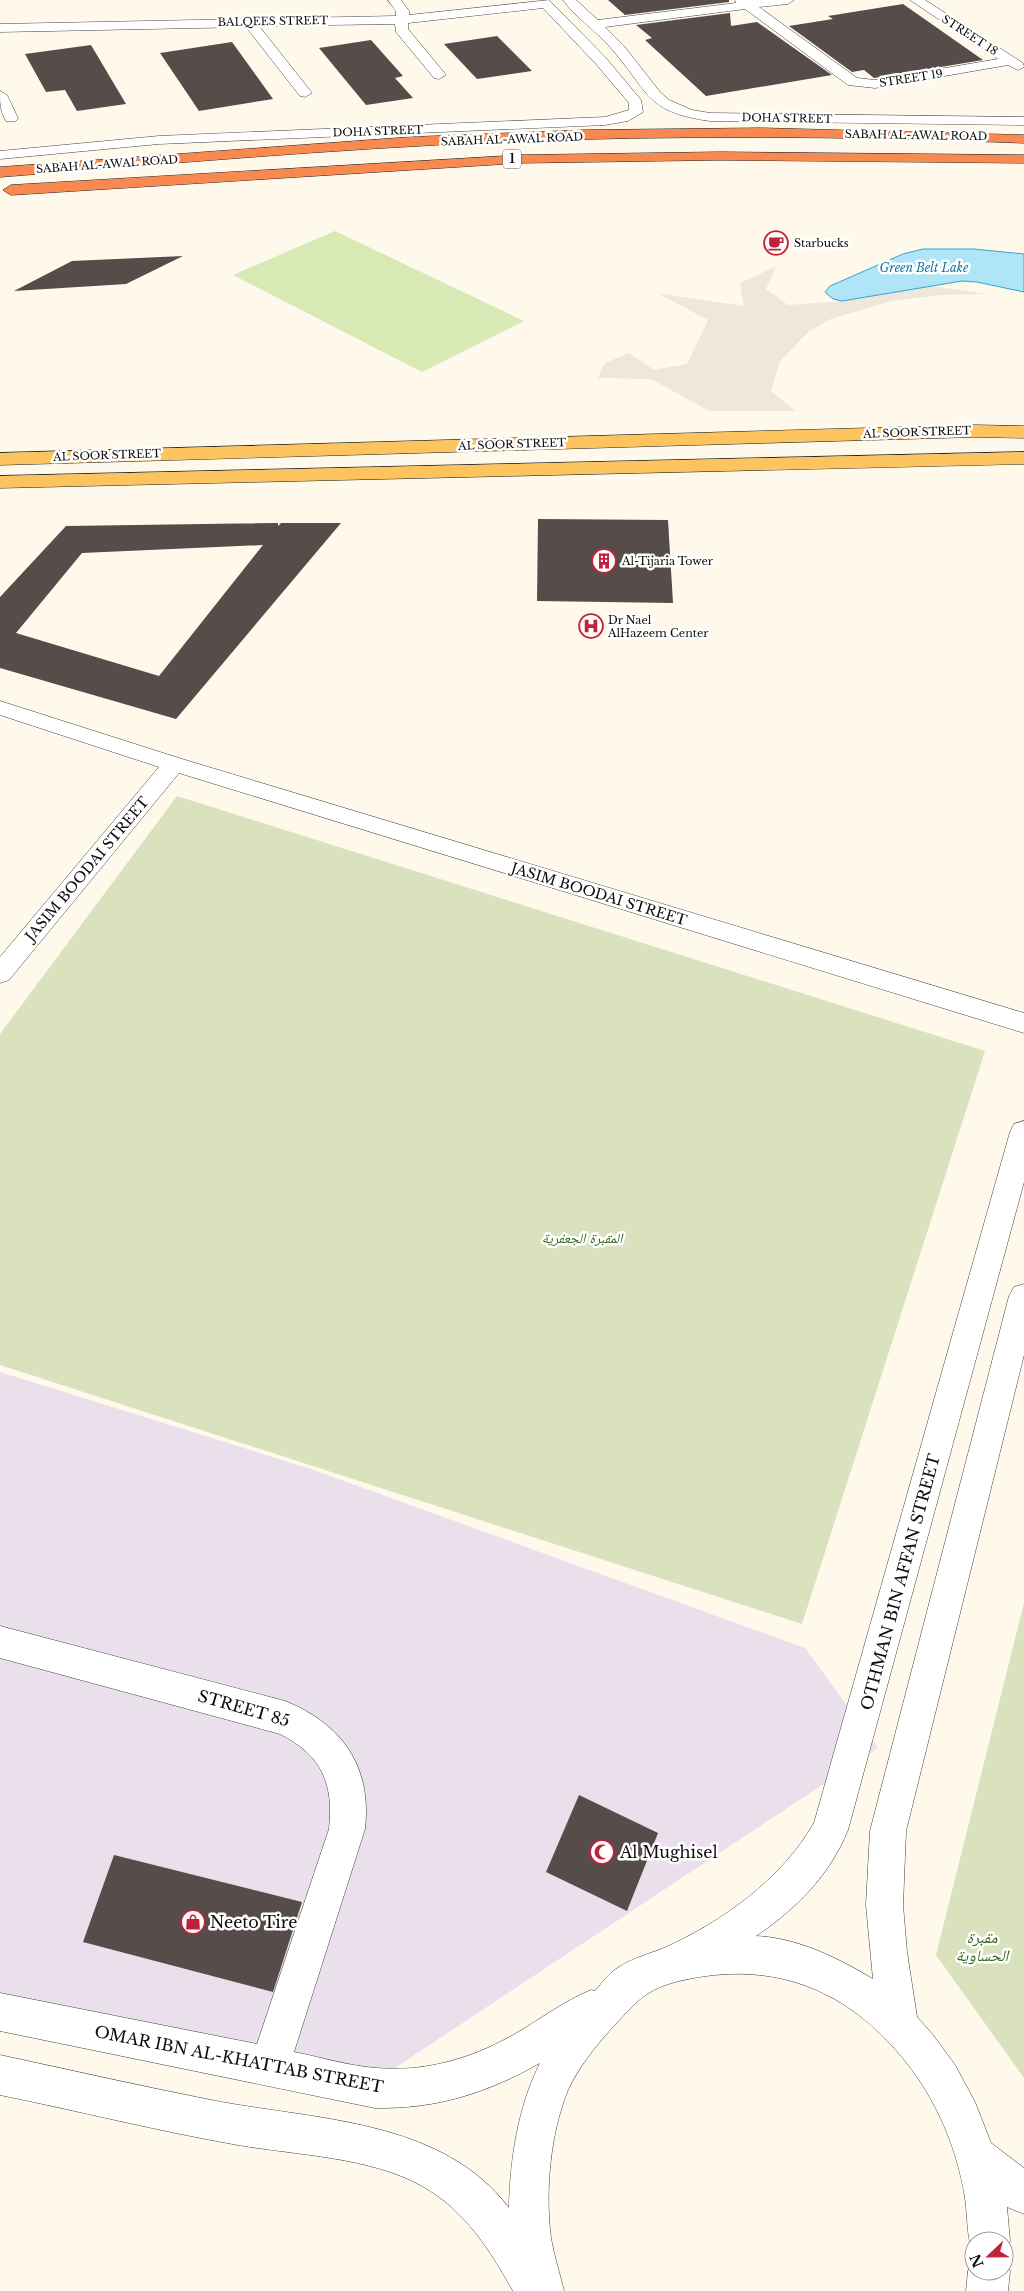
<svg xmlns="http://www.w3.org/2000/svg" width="1024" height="2291" viewBox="0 0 1024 2291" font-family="'Libre Baskerville','Noto Naskh Arabic',serif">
<rect width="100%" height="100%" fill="#fff9ec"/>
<!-- industrial -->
<path fill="#e9e0ec" d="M0 1372 311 1469 805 1648 878 1748 360 2091 0 2017Z"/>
<!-- green -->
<path fill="#d7eab5" d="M335 231 524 321 422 372 233 275Z"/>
<!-- cemetery -->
<g fill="#d9e1bd">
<path d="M177 796 985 1051 802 1624 0 1365V1034Z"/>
<path d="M1024 1603V2078L936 1955Z"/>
</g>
<!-- plaza -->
<path fill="#efe7dc" d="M776 266 766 289 788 305 842 301 931 286 987 294 942 295 892 301 831 319 809 331 780 361 771 391 796 411H709L651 379 598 378 605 363 629 353 654 370 687 364 708 320 657 293 744 306 740 283Z"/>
<!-- water -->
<path fill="#b0e5f8" stroke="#35a4d0" d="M923 249H974L1024 254V292L977 282 962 281 842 301 833 299 825 292 830 286 903 254Z"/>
<!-- building -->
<g fill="#564c49" fill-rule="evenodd">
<path d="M608 0H729V2L625 15Z"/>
<path d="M903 4 983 60 874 78 864 70 852 72 789 26 833 19 828 16Z"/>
<path d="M730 13 731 26 757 22 832 75 706 96 645 40 652 38 636 25Z"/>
<path d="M497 36 532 71 477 79 444 44Z"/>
<path d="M371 40 403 76 395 78 413 98 366 105 319 48Z"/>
<path d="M232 42 273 99 199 111 160 53Z"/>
<path d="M91 45 126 104 77 111 65 90 46 92 25 54Z"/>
<path d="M183 256 126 284 14 291 72 261Z"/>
<path d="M538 519 668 520 673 603 537 601Z"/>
<path d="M278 523V526L281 523H341L176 719 0 668V597L66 526ZM263 545 159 676 16 633 82 553Z"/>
<path d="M579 1795 658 1833 627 1911 546 1872Z"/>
<path d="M114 1855 302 1902 273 1992 83 1942Z"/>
</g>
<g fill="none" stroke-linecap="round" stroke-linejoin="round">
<!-- minor casing -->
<g stroke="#404040" stroke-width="1">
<g id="minor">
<path d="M388 0H401L409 11V15L549 0 606 58 641 100 643 112 628 121 605 125 159 144 0 159V151L159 136 605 117 629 110V103L596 64 543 8 408 23V29L446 75 439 79 434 78 396 32 395 24 259 26 312 93 305 97 300 96 246 27 0 32V24L396 16V11Z"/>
<path d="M563 0H576L598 20 736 3 735 0H794L788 4 759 7 857 78 875 80 998 59 910 0H925L1023 63 1024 67 1018 70 1008 65 875 88 848 85 745 9 605 27 624 46 660 92 669 100 692 110 710 113 1024 117V125L710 121C643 112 649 90 609 46 595 30 575 17 563 0Z"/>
<path d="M0 91 7 95 18 118 16 121H6C0 111 0 102 0 91Z"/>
<path d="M0 701 182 759 1024 1013V1033L179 773 9 980 0 983V957L159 767 0 715Z"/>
<path d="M1024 1121V1182L848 1830C829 1876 797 1908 756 1936 798 1938 838 1958 873 1979L866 1905 870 1831 1009 1296 1014 1287 1024 1284V1355L906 1831 903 1905 907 1952 917 2017 933 2035 955 2065 975 2102 991 2143 1024 2168V2214L1007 2207 1010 2241 1004 2255V2241H974V2255C966 2236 968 2218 965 2198 957 2148 937 2101 906 2062 854 1997 789 1965 706 1976 686 1979 664 1983 647 1994 633 2003 622 2018 611 2029 595 2047 578 2068 568 2090 550 2134 545 2192 551 2238 554 2256 560 2274 564 2291H513C490 2250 465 2210 422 2186 371 2157 296 2155 238 2145 158 2131 79 2111 0 2095V2055C70 2070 140 2086 211 2100 312 2120 441 2118 509 2208 510 2159 518 2107 540 2063 487 2093 437 2109 375 2108L0 2031V1993L257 2044 329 1829C334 1784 322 1755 280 1734L0 1658V1626L285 1701C342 1724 372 1766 365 1829L294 2052C320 2057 349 2066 376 2068 420 2072 463 2061 502 2041 532 2026 559 2003 591 1990L595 1991C602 1983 609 1973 619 1967 633 1958 649 1954 664 1948 722 1922 782 1879 814 1823L1010 1132 1014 1124Z"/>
<path d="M974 2257V2271H1004V2257L1010 2271 1008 2291H966L968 2271Z"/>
</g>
</g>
<!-- major casing -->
<g stroke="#1e1e1e" stroke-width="1">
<g id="major">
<path d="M975 425 1024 426V438L975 437 0 465V453Z"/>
<path d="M1024 452V464L0 488V476Z"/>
</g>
</g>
<!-- highway casing -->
<g stroke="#1e1e1e" stroke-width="1">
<g id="highway">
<path d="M761 128 1024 135V143C849 136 674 135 499 142 332 149 166 164 0 177V167L411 137 586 130Z"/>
<path d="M720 152 1024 155V163L720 160 521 163 11 195 3 190 11 185 521 155Z"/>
</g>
</g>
<!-- minor -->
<use href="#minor" fill="#fff" fill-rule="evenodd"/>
<!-- major -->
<use href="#major" fill="#fcc45f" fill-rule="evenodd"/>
<!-- highway -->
<use href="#highway" fill="#f88a51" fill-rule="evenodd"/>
</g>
<!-- icons -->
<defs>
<g id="cafe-ring" transform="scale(1.25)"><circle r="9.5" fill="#fff" stroke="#c0213b" stroke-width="1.5"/><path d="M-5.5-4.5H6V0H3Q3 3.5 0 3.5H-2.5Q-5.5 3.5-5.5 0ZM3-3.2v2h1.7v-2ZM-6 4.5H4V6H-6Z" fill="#c0213b"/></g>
<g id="building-ring" transform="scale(1.25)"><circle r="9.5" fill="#fff" stroke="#c0213b" stroke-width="1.5"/><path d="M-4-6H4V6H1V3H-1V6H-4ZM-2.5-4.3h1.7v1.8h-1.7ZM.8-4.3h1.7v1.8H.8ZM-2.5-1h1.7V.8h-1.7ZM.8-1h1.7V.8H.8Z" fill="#c0213b"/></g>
<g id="hospital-ring" transform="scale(1.25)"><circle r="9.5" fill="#fff" stroke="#c0213b" stroke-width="1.5"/><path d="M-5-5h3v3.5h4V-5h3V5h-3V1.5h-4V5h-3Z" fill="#c0213b"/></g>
<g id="mosque-ring" transform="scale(1.25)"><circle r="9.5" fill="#fff" stroke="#c0213b" stroke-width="1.5"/><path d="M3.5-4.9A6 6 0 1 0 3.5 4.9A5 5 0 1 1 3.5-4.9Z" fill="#c0213b"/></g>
<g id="shop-ring" transform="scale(1.25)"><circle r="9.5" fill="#fff" stroke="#c0213b" stroke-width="1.5"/><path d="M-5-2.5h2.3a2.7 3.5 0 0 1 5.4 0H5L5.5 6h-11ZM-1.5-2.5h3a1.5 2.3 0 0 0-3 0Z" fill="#c0213b"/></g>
</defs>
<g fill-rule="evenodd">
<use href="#cafe-ring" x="776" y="243"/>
<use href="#building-ring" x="604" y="561"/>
<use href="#hospital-ring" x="591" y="626"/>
<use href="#mosque-ring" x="602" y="1852"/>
<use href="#shop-ring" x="193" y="1922"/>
</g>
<g text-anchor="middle" stroke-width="5" stroke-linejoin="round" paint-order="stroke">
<!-- far-street labels -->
<g font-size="11" fill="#0d0d0d" stroke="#fff">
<text transform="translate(273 21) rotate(-1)" y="4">BALQEES STREET</text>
<text transform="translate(970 35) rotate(33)" y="4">STREET 18</text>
<text transform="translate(911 78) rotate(-9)" y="4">STREET 19</text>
<text transform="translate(787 118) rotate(1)" y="4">DOHA STREET</text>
<text transform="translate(378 131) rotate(-2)" y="4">DOHA STREET</text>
<text transform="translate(916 135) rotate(1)" y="4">SABAH AL-AWAL ROAD</text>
<text transform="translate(512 139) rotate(-2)" y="4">SABAH AL-AWAL ROAD</text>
<text transform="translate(107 164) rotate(-4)" y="4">SABAH AL-AWAL ROAD</text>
<text transform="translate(917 432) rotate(-2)" y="4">AL SOOR STREET</text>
<text transform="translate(512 444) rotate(-2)" y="4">AL SOOR STREET</text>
<text transform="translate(107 455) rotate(-2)" y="4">AL SOOR STREET</text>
</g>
<!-- far-poi labels -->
<g font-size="11" fill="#0d0d0d" stroke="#fff" text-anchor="start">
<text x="794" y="247">Starbucks</text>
<text x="622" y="565">Al-Tijaria Tower</text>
<text x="608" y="624">Dr Nael<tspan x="608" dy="13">AlHazeem Center</tspan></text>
</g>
<!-- shield labels -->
<rect fill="#fff" stroke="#565656" stroke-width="1" x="503" y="149.5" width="18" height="19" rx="4"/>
<g font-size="12" font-weight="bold" fill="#0d0d0d">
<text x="512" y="163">1</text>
</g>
<!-- far-water labels -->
<g font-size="12" font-style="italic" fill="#1374a1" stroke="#fff">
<text x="924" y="272">Green Belt Lake</text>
</g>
<!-- street labels -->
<g font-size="14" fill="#0d0d0d" stroke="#fff">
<text transform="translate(87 869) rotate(-50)" y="5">JASIM BOODAI STREET</text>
<text transform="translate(599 894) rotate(17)" y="5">JASIM BOODAI STREET</text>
</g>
<!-- park labels -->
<g font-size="14" font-style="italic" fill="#33661c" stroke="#fff">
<text x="582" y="1243">المقبرة الجعفرية</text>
</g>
<!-- near-street labels -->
<g font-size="16" fill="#0d0d0d" stroke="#fff">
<text transform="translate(900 1582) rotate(-75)" y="6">OTHMAN BIN AFFAN STREET</text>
<text transform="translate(244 1708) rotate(16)" y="6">STREET 85</text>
<text transform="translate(239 2059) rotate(11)" y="6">OMAR IBN AL-KHATTAB STREET</text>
</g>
<!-- near-poi labels -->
<g font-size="16" fill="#0d0d0d" stroke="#fff" text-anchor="start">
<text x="620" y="1858">Al Mughisel</text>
<text x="210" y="1928">Neeto Tire</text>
</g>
<!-- near-park labels -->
<g font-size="16" font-style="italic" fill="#33661c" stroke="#fff">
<text x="982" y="1943">مقبرة<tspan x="982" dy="18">الحساوية</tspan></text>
</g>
</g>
<!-- north arrow -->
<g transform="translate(989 2256) rotate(248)"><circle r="24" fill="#ffffff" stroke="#9e9e9e"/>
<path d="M0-4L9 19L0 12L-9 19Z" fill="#c0213b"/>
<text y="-8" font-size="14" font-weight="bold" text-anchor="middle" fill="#0d0d0d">N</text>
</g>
</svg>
